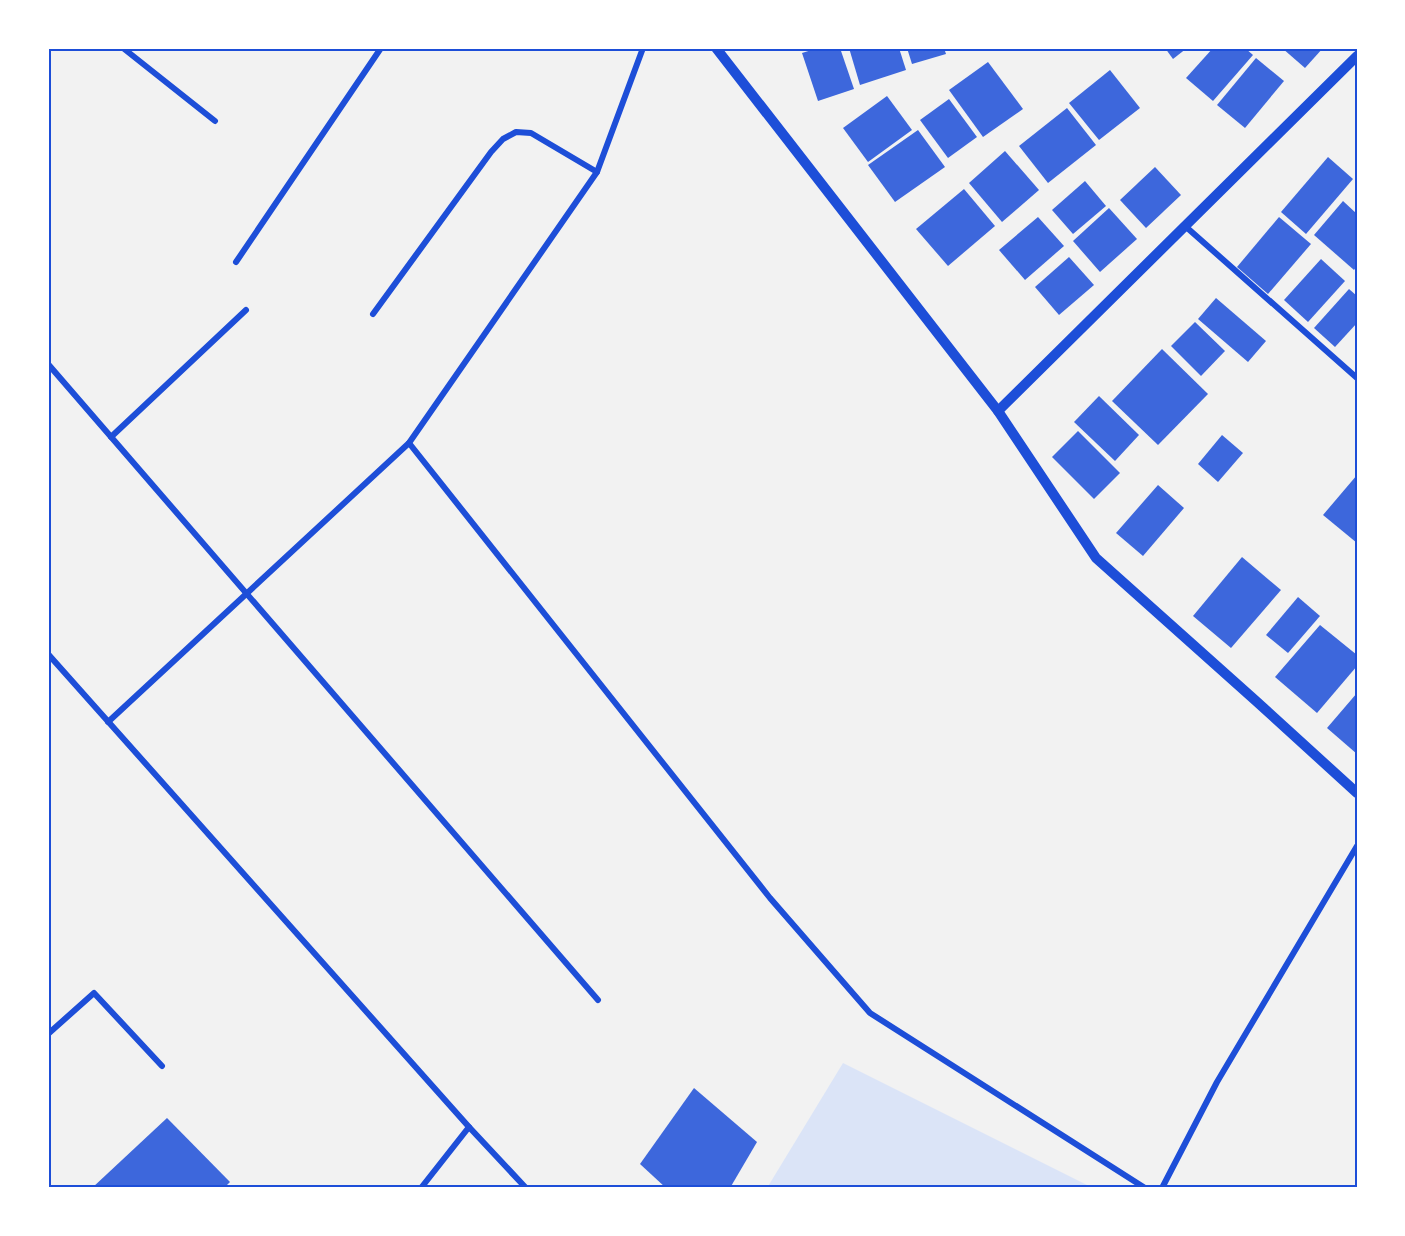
<svg xmlns="http://www.w3.org/2000/svg" width="1405" height="1236" viewBox="0 0 1405 1236" font-family="'PT Sans',sans-serif">
<rect width="100%" height="100%" fill="#f2f2f2"/>
<!-- green -->
<path fill="#dbe4f7" d="M843 1063 1093 1188H767Z"/>
<!-- building -->
<g fill="#3d67dc">
<path d="M818 48H840L854 89 818 101 802 53Z"/>
<path d="M849 48H899L906 70 860 85Z"/>
<path d="M907 48H944L946 54 912 64Z"/>
<path d="M1165 48H1187L1173 59Z"/>
<path d="M1213 48H1245L1253 55 1213 101 1186 78Z"/>
<path d="M1282 48H1323L1305 68Z"/>
<path d="M1256 58 1284 81 1245 128 1217 105Z"/>
<path d="M988 62 1023 109 983 137 949 90Z"/>
<path d="M1110 70 1140 108 1099 140 1069 103Z"/>
<path d="M887 96 912 130 868 162 843 128Z"/>
<path d="M949 99 977 137 948 158 920 120Z"/>
<path d="M1067 108 1096 145 1048 183 1019 146Z"/>
<path d="M918 130 945 167 895 202 868 165Z"/>
<path d="M1005 151 1039 190 1002 222 969 183Z"/>
<path d="M1328 157 1353 179 1306 234 1281 212Z"/>
<path d="M1155 167 1181 195 1146 228 1120 200Z"/>
<path d="M1085 181 1106 206 1073 234 1052 210Z"/>
<path d="M964 189 995 226 948 266 916 229Z"/>
<path d="M1343 201 1357 214V266L1354 270 1314 235Z"/>
<path d="M1109 208 1137 239 1100 272 1073 241Z"/>
<path d="M1038 217 1064 246 1025 280 999 250Z"/>
<path d="M1279 217 1311 244 1268 294 1237 267Z"/>
<path d="M1069 257 1094 285 1059 315 1035 287Z"/>
<path d="M1321 259 1345 281 1308 322 1284 300Z"/>
<path d="M1349 289 1357 296V323L1335 347 1314 328Z"/>
<path d="M1216 298 1266 341 1248 362 1198 319Z"/>
<path d="M1195 322 1225 351 1201 376 1171 346Z"/>
<path d="M1162 349 1208 394 1158 445 1112 401Z"/>
<path d="M1099 396 1139 435 1115 461 1074 422Z"/>
<path d="M1078 431 1120 473 1094 499 1052 457Z"/>
<path d="M1222 435 1243 453 1218 482 1198 464Z"/>
<path d="M1357 475V543L1323 515Z"/>
<path d="M1158 485 1184 508 1143 556 1116 533Z"/>
<path d="M1242 557 1281 590 1231 648 1193 616Z"/>
<path d="M1298 597 1320 616 1288 653 1266 635Z"/>
<path d="M1320 625 1357 655V666L1317 713 1275 677Z"/>
<path d="M1357 693V754L1327 728Z"/>
<path d="M694 1088 757 1142 730 1188H666L640 1164Z"/>
<path d="M167 1118 230 1182 224 1188H92Z"/>
</g>
<g fill="none" stroke-linecap="round" stroke-linejoin="round">
<!-- minor -->
<g stroke="#1d4ed8" stroke-width="6">
<path d="M123 48 215 121"/>
<path d="M1185 226 1357 378"/>
<path d="M236 262 381 48"/>
<path d="M373 314 491 152 503 139 516 132 531 133 597 172"/>
<path d="M48 364 598 1000"/>
<path d="M111 437 246 310"/>
<path d="M409 443 770 898 870 1013 1145 1188"/>
<path d="M48 654 469 1127"/>
<path d="M108 722 409 443 597 172 643 48"/>
<path d="M48 1034 94 993 162 1066"/>
<path d="M421 1188 469 1127 526 1188"/>
<path d="M1162 1188 1217 1082 1357 846"/>
</g>
<!-- tertiary -->
<g stroke="#1d4ed8" stroke-width="10">
<path d="M716 48 998 411 1096 558 1256 701 1357 793"/>
<path d="M998 411 1357 56"/>
</g>
</g>
<!-- border -->
<rect width="1405" height="1236" fill="none" stroke="#ffffff" stroke-width="99"/>
<rect x="50" y="50" width="1306" height="1136" fill="none" stroke="#1d4ed8" stroke-width="2"/>
</svg>
